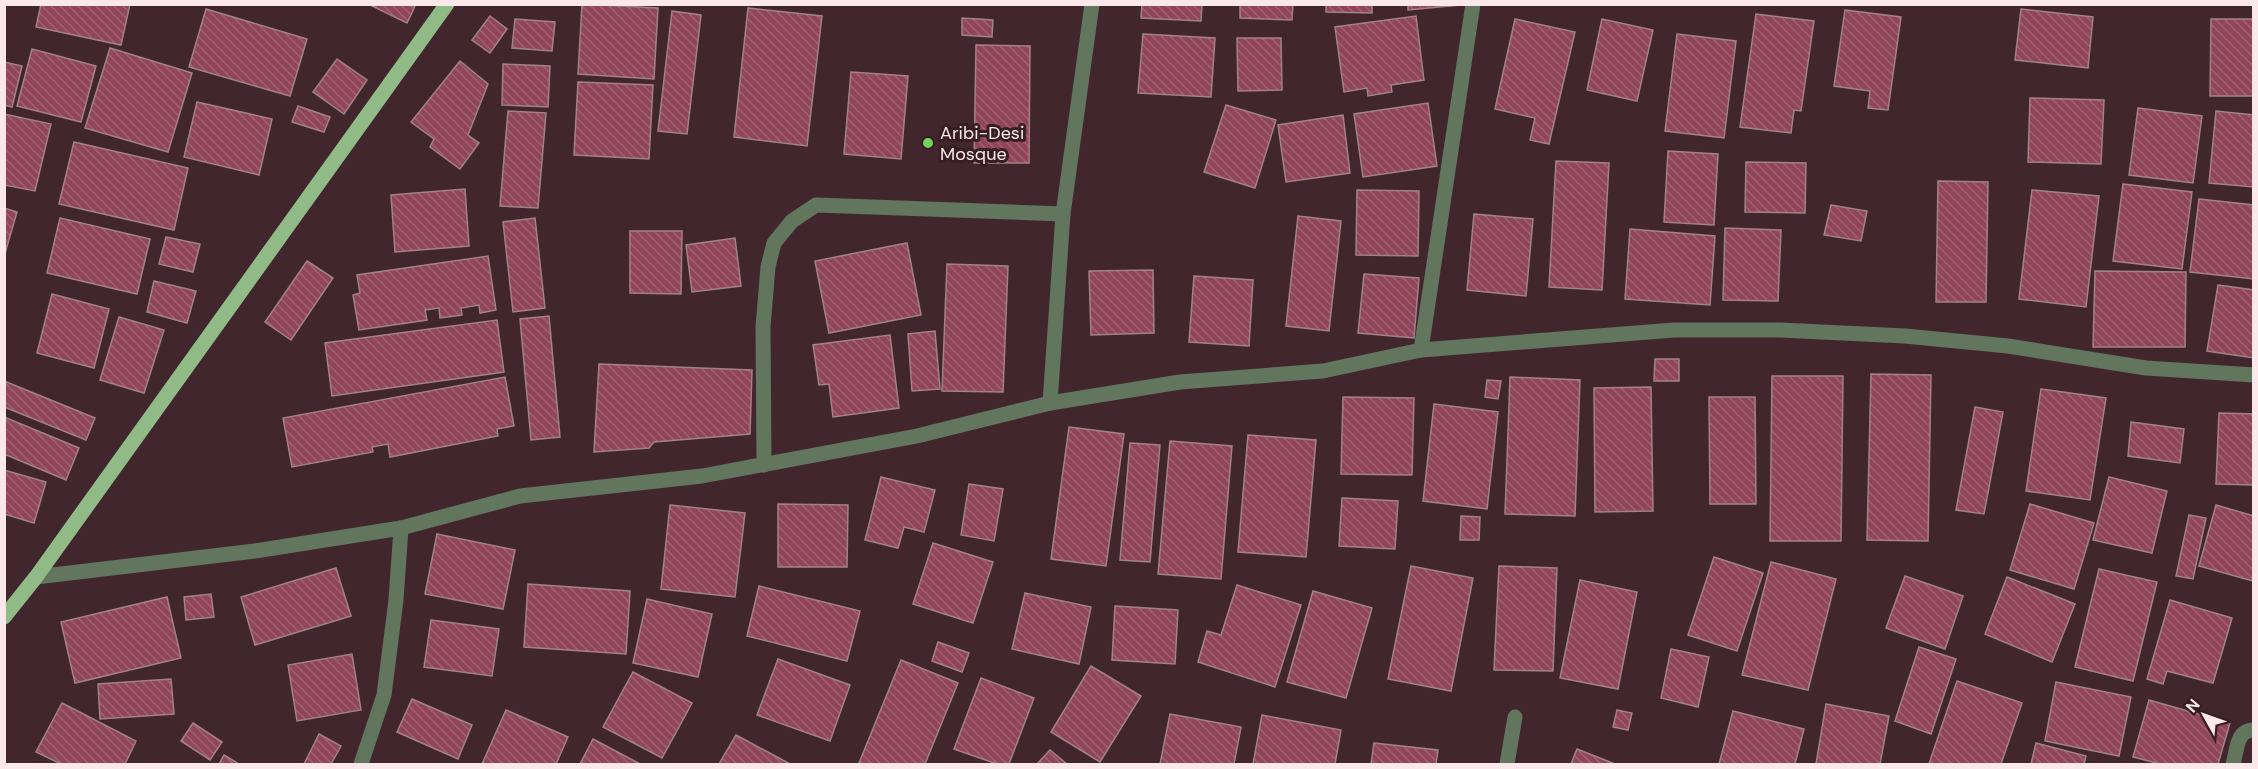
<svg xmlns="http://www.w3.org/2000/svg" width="2258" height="769" viewBox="0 0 2258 769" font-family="'DM Sans',sans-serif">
<defs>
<pattern id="building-back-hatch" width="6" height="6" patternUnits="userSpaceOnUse" patternTransform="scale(1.5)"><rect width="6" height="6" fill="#904559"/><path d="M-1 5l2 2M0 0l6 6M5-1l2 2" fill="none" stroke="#a06071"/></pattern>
</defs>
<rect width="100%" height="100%" fill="#41272d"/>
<!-- building -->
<g fill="url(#building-back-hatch)" stroke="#a18288" stroke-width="1.5">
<path d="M41 4H130L121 45 36 27Z"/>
<path d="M373 4H416L407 23 372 6Z"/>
<path d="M582 4 658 8 654 79 578 74Z"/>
<path d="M1142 4H1202L1201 21 1141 18Z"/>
<path d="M1240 4H1293L1292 20 1240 18Z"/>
<path d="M1326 4H1372V13L1326 12Z"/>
<path d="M1408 4H1460V5L1408 10Z"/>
<path d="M748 8 822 16 807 146 734 137Z"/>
<path d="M206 9 307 39 290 96 189 67Z"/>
<path d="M2021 9 2093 17 2088 68 2015 60Z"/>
<path d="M1845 10 1901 17 1888 110 1868 108 1870 91 1834 86Z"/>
<path d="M672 11 701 15 687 134 658 131Z"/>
<path d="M1756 14 1814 21 1801 111 1794 110 1791 133 1740 127Z"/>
<path d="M490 16 507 29 490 53 472 40Z"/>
<path d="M1416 16 1424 80 1391 85 1392 92 1368 96 1367 88 1344 92 1335 27Z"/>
<path d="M962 18 993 20 992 37 962 35Z"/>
<path d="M515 19 555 22 552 51 512 48Z"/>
<path d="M1515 19 1575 32 1549 144 1530 140 1535 118 1495 109Z"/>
<path d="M1602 19 1653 30 1637 101 1587 90Z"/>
<path d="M2211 19H2254V96H2210Z"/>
<path d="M1143 34 1215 38 1211 97 1138 93Z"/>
<path d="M1677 34 1736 41 1724 138 1665 131Z"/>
<path d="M1237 38H1281L1282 90 1238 91Z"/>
<path d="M976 45 1030 46 1029 163H974Z"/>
<path d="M110 48 192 73 168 152 85 128Z"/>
<path d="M32 49 96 66 81 122 17 106Z"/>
<path d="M337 59 367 80 344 114 313 92Z"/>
<path d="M460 61 488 84 468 135 479 143 460 169 430 147 434 139 411 122Z"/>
<path d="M4 62 22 66 12 107 4 105Z"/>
<path d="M503 64 550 66 548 107 502 105Z"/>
<path d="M851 72 908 76 901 159 844 154Z"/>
<path d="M578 82 653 85 649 159 574 155Z"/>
<path d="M2030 98 2104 100 2101 164 2028 162Z"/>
<path d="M197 102 272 119 259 175 184 157Z"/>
<path d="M1428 103 1437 166 1363 177 1354 114Z"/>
<path d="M1226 105 1276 120 1255 188 1204 172Z"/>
<path d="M298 106 330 117 324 132 292 122Z"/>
<path d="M2138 108 2202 116 2193 183 2129 175Z"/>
<path d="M508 111 546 113 538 208 500 206Z"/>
<path d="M2216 111 2254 115V187L2209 183Z"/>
<path d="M4 114 51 124 35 191 4 185Z"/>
<path d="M1343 115 1350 173 1286 182 1278 125Z"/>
<path d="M74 142 188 168 174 230 59 204Z"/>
<path d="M1668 151 1718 154 1714 225 1664 222Z"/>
<path d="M1556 161 1609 163 1602 290 1549 287Z"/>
<path d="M1746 162 1806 163 1805 213 1745 212Z"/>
<path d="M1938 181 1988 182 1986 302H1936Z"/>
<path d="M2123 184 2192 192 2182 269 2113 261Z"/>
<path d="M465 189 469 246 395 252 391 195Z"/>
<path d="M1357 190 1419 191 1418 256 1356 255Z"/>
<path d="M2032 190 2099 196 2086 307 2019 299Z"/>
<path d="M2199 199 2254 205V279L2190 272Z"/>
<path d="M1831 205 1867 211 1861 241 1824 235Z"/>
<path d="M4 208 17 212 4 257Z"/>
<path d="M1474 214 1533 219 1526 296 1467 290Z"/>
<path d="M1298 216 1341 221 1329 331 1286 326Z"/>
<path d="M60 218 150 239 137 294 47 273Z"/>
<path d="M535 218 545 308 513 312 503 222Z"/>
<path d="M1725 228 1781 230 1778 301 1723 300Z"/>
<path d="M1630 229 1715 236 1710 305 1625 299Z"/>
<path d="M630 231H682L681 294 630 293Z"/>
<path d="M166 237 200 244 193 272 159 264Z"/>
<path d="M735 238 741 286 692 292 686 245Z"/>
<path d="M907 243 921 315 829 333 815 261Z"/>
<path d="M488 256 496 310 480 313 479 305 461 308 462 315 440 318 439 308 425 310 427 320 359 330 353 295 360 293 357 275Z"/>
<path d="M307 261 333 278 291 340 265 322Z"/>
<path d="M947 264 1008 266 1003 392 942 391Z"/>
<path d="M1153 270 1154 333 1091 335 1089 271Z"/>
<path d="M2095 271 2186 272 2185 347H2093Z"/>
<path d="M1364 274 1419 278 1414 338 1358 333Z"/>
<path d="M1194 276 1253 280 1249 346 1189 342Z"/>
<path d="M154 281 196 291 187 323 147 312Z"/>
<path d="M2218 285 2254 290V358L2207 351Z"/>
<path d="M52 294 109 309 94 368 37 353Z"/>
<path d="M549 316 560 437 531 440 520 319Z"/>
<path d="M119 317 164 330 144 393 100 380Z"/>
<path d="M497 320 504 372 332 396 325 343Z"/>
<path d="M935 331 940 389 912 391 908 334Z"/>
<path d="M890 335 899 408 833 417 829 384 819 385 813 345Z"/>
<path d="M1655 359H1679V381H1654Z"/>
<path d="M599 364 752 370 750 434 654 442 649 448 594 452Z"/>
<path d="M1871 374 1931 375 1928 541 1867 540Z"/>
<path d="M1772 376H1843L1841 541H1770Z"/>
<path d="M505 377 514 426 497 429 498 436 390 457 388 444 372 447 373 452 292 467 283 418Z"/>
<path d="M1510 377 1580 380 1575 516 1505 514Z"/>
<path d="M1487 380 1501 381 1498 399 1485 397Z"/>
<path d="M4 381 95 418 86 440 4 407Z"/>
<path d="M1651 387 1653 511 1595 512 1594 388Z"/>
<path d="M2041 389 2106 398 2090 500 2026 491Z"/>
<path d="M1343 397 1414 398 1412 475 1341 474Z"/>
<path d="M1709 397H1755L1756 504H1710Z"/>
<path d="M1434 404 1498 412 1487 509 1423 501Z"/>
<path d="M1975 407 2003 412 1984 514 1956 510Z"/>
<path d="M2219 413 2254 414V485L2216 484Z"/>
<path d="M4 417 79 448 66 480 4 454Z"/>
<path d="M2131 422 2184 429 2180 463 2128 456Z"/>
<path d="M1069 427 1124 434 1106 566 1051 559Z"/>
<path d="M1248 435 1316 440 1306 557 1238 552Z"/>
<path d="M1170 441 1232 446 1221 579 1158 574Z"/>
<path d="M1130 443 1160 445 1150 562 1120 560Z"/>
<path d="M4 470 46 482 34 523 4 514Z"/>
<path d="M881 477 935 490 924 532 904 527 898 548 865 540Z"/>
<path d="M2109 477 2167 491 2152 553 2093 540Z"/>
<path d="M969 484 1003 489 994 541 961 535Z"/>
<path d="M1342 498 1398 501 1395 549 1339 546Z"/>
<path d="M778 504 848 505 847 567H778Z"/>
<path d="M2030 504 2094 523 2074 589 2010 570Z"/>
<path d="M670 505 745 513 735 597 661 589Z"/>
<path d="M2216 505 2254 516 2253 581 2199 566Z"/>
<path d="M2189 515 2206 518 2193 579 2176 576Z"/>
<path d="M1461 516 1480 517 1479 540H1460Z"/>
<path d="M437 534 515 550 503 609 425 594Z"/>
<path d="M933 543 993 562 973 623 913 604Z"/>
<path d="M1714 557 1763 573 1737 651 1688 635Z"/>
<path d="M1771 562 1836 579 1808 690 1742 675Z"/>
<path d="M1411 566 1473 578 1451 691 1388 679Z"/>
<path d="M1499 566 1557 568 1553 671 1494 670Z"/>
<path d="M336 568 351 616 255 645 241 597Z"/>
<path d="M2099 569 2157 582 2133 681 2075 667Z"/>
<path d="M1905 576 1963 596 1945 649 1886 628Z"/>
<path d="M2007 577 2075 604 2052 662 1985 634Z"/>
<path d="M1580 580 1637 592 1618 689 1560 678Z"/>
<path d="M528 584 630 591 626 654 524 647Z"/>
<path d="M1237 585 1301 605 1275 687 1198 662 1207 631 1221 635Z"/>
<path d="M759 586 860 611 847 661 747 636Z"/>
<path d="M1313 591 1372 608 1346 698 1287 682Z"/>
<path d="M1025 593 1091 607 1079 664 1012 649Z"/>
<path d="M211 594 214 617 186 620 184 597Z"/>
<path d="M167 597 181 658 75 683 61 622Z"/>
<path d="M647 599 712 614 698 677 633 663Z"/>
<path d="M2170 600 2232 618 2213 683 2167 671 2163 684 2147 679Z"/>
<path d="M1115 606 1178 610 1175 664 1112 660Z"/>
<path d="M431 620 499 629 492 676 424 667Z"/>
<path d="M938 642 969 653 962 672 932 661Z"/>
<path d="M1919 647 1956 659 1931 734 1895 721Z"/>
<path d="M1671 649 1709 657 1698 707 1661 698Z"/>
<path d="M352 654 361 710 297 721 288 665Z"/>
<path d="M778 659 850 685 830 741 757 715Z"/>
<path d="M901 660 958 683 925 764H863L859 763Z"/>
<path d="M1091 666 1141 696 1100 762 1051 732Z"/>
<path d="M633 672 692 703 662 758 603 727Z"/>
<path d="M981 678 1034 698 1009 764H997L954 749Z"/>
<path d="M171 679 174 714 100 719 98 684Z"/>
<path d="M1957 681 2022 703 2001 764H1929Z"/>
<path d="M2056 682 2131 697 2119 756 2045 741Z"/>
<path d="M412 699 472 725 458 759 397 732Z"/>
<path d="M2149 700 2230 723 2218 764H2160L2133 757Z"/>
<path d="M62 703 136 741 125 764H61L36 752Z"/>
<path d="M1826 704 1889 716 1880 764H1816Z"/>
<path d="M506 710 568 737 556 764H482Z"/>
<path d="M1617 710 1632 713 1628 730 1613 727Z"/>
<path d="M1733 711 1804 729 1795 764H1719Z"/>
<path d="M1170 714 1241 727 1234 764H1160Z"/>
<path d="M1262 715 1341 730 1335 764H1253Z"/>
<path d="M193 723 222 742 210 760 181 741Z"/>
<path d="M319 734 341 746 331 764H304Z"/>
<path d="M736 735 790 764H719Z"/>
<path d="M593 739 640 764H580Z"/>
<path d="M1374 743 1438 750 1436 764H1371Z"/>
<path d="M2036 743 2086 756 2084 764H2031Z"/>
<path d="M1577 749 1615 764H1571Z"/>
<path d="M1050 750 1067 764H1037Z"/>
<path d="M224 755 239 764H219Z"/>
</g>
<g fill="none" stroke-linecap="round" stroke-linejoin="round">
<!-- minor -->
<g stroke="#61765c" stroke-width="15">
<path d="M1421 350 1473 4"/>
<path d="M1050 403 1063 214 1092 4"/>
<path d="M764 465 763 327 768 267 774 243 792 221 816 205 1063 214"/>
<path d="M36 577 255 551 401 528 520 496 702 476 917 436 1050 403 1180 382 1323 371 1421 350 1674 330H1780L1905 336 2008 346 2146 368 2254 375"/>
<path d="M361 764 384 695 396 600 401 528"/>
<path d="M1507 764 1515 717"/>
<path d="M2233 764C2237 752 2236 729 2254 730"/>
</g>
<!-- major -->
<path stroke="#90bb86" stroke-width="15" d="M4 617 36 577 447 4"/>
</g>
<!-- markers -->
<circle fill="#74d25b" stroke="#361e23" stroke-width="2" cx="928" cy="143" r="6"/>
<g text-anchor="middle" stroke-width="6" stroke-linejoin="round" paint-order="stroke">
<!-- poi labels -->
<g font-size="18" fill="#fae8eb" stroke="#361e23" text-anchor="start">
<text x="940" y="139">Aribi-Desi<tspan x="940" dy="21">Mosque</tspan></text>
</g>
</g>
<!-- border -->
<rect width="2258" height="769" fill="none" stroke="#fae8eb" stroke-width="12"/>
<!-- north arrow -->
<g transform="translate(2204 715) rotate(310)" stroke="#361e23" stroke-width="4.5" paint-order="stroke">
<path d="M0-4.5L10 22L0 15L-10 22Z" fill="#fae8eb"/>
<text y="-9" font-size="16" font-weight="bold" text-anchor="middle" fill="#fae8eb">N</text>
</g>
</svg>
